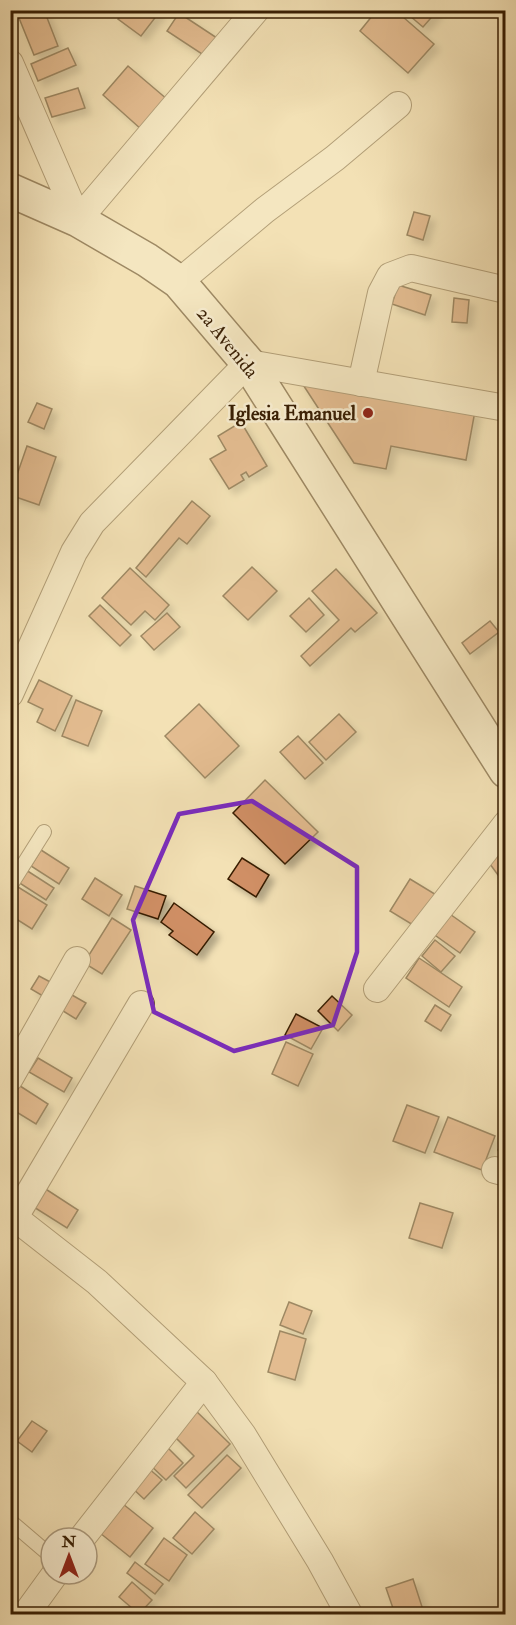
<svg xmlns="http://www.w3.org/2000/svg" width="516" height="1625" viewBox="0 0 516 1625" font-family="'IM FELL Double Pica',serif">
<defs>
<filter id="shadow"><feDropShadow dx="5.5" dy="5.5" stdDeviation="3" flood-color="#0004"/></filter>
</defs>
<rect width="100%" height="100%" fill="#f3e1b5"/>
<filter id="stains"><feTurbulence type="fractalNoise" baseFrequency=".00333" numOctaves="4"/><feColorMatrix values="0 0 0 0 .2 0 0 0 0 .09 0 0 0 0 .02 0 0 0 .5 -.17"/></filter>
<radialGradient id="worn" r=".72"><stop offset=".6" stop-color="#630" stop-opacity="0"/><stop offset="1" stop-color="#630" stop-opacity=".3"/></radialGradient>
<!-- building -->
<g fill="#d08f65" stroke="#381e03" stroke-width="1.5" filter="url(#shadow)">
<path d="M22 10H44L58 46 34 55 17 13Z"/>
<path d="M125 10H161L141 36 118 19Z"/>
<path d="M377 10H395L434 44 408 73 360 31Z"/>
<path d="M403 10H436L437 11 423 27Z"/>
<path d="M179 13 217 38 205 56 167 31Z"/>
<path d="M68 48 76 65 38 81 31 64Z"/>
<path d="M128 66 168 100 142 130 103 95Z"/>
<path d="M78 88 85 108 52 117 45 98Z"/>
<path d="M414 212 430 216 423 240 407 235Z"/>
<path d="M398 285 431 295 425 315 392 304Z"/>
<path d="M454 298 469 300 467 323 452 322Z"/>
<path d="M298 377 475 411 466 460 391 446 386 469 354 463Z"/>
<path d="M37 403 52 409 44 429 28 422Z"/>
<path d="M241 422 267 466 249 477 246 472 241 475 244 480 229 489 210 459 226 450 218 436Z"/>
<path d="M27 446 56 457 39 505 10 495Z"/>
<path d="M192 501 210 516 187 544 179 538 146 577 136 568Z"/>
<path d="M252 567 277 591 248 620 223 596Z"/>
<path d="M130 568 169 605 155 620 145 611 131 625 102 598Z"/>
<path d="M336 569 377 613 355 632 351 628 310 666 301 656 339 620 312 591Z"/>
<path d="M309 598 324 615 306 632 290 616Z"/>
<path d="M100 605 131 635 120 646 89 616Z"/>
<path d="M167 613 180 627 154 650 141 636Z"/>
<path d="M490 621 499 632 470 654 462 643Z"/>
<path d="M39 680 72 696 55 731 37 722 43 709 28 702Z"/>
<path d="M76 700 102 711 88 746 62 736Z"/>
<path d="M199 704 239 746 205 778 165 736Z"/>
<path d="M339 714 356 732 326 760 309 742Z"/>
<path d="M298 736 323 763 305 779 280 752Z"/>
<path d="M265 780 318 832 285 864 233 813Z"/>
<path d="M506 848V870L498 875 487 860Z"/>
<path d="M41 850 69 868 59 884 31 866Z"/>
<path d="M242 858 269 875 256 897 228 879Z"/>
<path d="M26 870 54 888 46 900 18 882Z"/>
<path d="M95 878 122 895 109 916 82 899Z"/>
<path d="M410 879 438 896 418 928 390 911Z"/>
<path d="M135 886 166 896 158 919 127 909Z"/>
<path d="M18 887 47 905 32 929 10 915V898Z"/>
<path d="M174 903 214 932 197 955 169 935 173 931 161 922Z"/>
<path d="M447 912 475 932 460 953 432 933Z"/>
<path d="M112 918 131 930 102 974 84 963Z"/>
<path d="M435 940 455 956 441 972 422 956Z"/>
<path d="M419 958 462 987 449 1007 406 978Z"/>
<path d="M39 976 56 985 48 999 31 989Z"/>
<path d="M72 995 86 1003 76 1019 63 1011Z"/>
<path d="M332 996 352 1015 338 1031 318 1011Z"/>
<path d="M435 1005 451 1015 441 1031 425 1021Z"/>
<path d="M296 1014 323 1028 311 1049 285 1035Z"/>
<path d="M286 1042 313 1054 298 1086 272 1074Z"/>
<path d="M38 1058 72 1078 64 1092 29 1072Z"/>
<path d="M17 1084 48 1104 36 1124 10 1108V1094Z"/>
<path d="M407 1105 439 1117 425 1153 393 1141Z"/>
<path d="M448 1117 495 1136 482 1170 434 1152Z"/>
<path d="M505 1132H506V1153L498 1150Z"/>
<path d="M41 1186 78 1210 67 1228 29 1204Z"/>
<path d="M420 1203 453 1213 442 1248 409 1238Z"/>
<path d="M289 1302 312 1311 303 1334 280 1325Z"/>
<path d="M280 1331 306 1339 295 1380 268 1372Z"/>
<path d="M194 1409 230 1444 186 1488 174 1476 194 1456 170 1432Z"/>
<path d="M32 1421 47 1431 32 1452 17 1441Z"/>
<path d="M165 1445 183 1463 166 1480 147 1462Z"/>
<path d="M227 1455 241 1468 202 1508 188 1495Z"/>
<path d="M147 1467 162 1480 144 1499 129 1485Z"/>
<path d="M123 1504 153 1528 130 1557 100 1533Z"/>
<path d="M195 1512 214 1529 192 1554 173 1538Z"/>
<path d="M164 1538 187 1555 169 1581 145 1564Z"/>
<path d="M135 1562 163 1584 155 1594 127 1573Z"/>
<path d="M413 1579 424 1613 395 1614 386 1588Z"/>
<path d="M132 1582 152 1600 139 1614 119 1597Z"/>
</g>
<g fill="none" stroke-linecap="round" stroke-linejoin="round">
<!-- lane casing -->
<g stroke="#674f30" stroke-width="16">
<g id="lane">
<path d="M10 886 44 832"/>
<path d="M10 1521 51 1556"/>
</g>
</g>
<!-- street casing -->
<g stroke="#674f30" stroke-width="28">
<g id="street">
<path d="M10 63 78 220 256 10"/>
<path d="M179 282 265 210 335 158 398 105"/>
<path d="M361 383 381 293 390 276 411 268 506 290"/>
<path d="M10 694 74 552 92 523 248 363 506 408"/>
<path d="M377 989 506 824"/>
<path d="M10 1078 77 960"/>
<path d="M495 1170 506 1173"/>
<path d="M10 1214 97 1282 204 1382 243 1435 320 1561 349 1614"/>
<path d="M15 1217 141 1004"/>
<path d="M82 1538 204 1382"/>
<path d="M26 1614 55 1574"/>
</g>
</g>
<!-- secondary casing -->
<g stroke="#381e03" stroke-width="36">
<path id="secondary" d="M10 190 78 220 147 260 179 282 248 363 506 771"/>
</g>
<!-- lane -->
<use href="#lane" stroke="#f7eccf" stroke-width="14"/>
<!-- street -->
<use href="#street" stroke="#f7eccf" stroke-width="26"/>
<!-- secondary -->
<use href="#secondary" stroke="#f7eccf" stroke-width="33"/>
</g>
<!-- marked area -->
<path d="M0 0H516V1625H0ZM252 801 357 867V952L333 1025 234 1051 154 1012 133 920 179 814Z" fill="#f3e1b5" fill-opacity=".55" fill-rule="evenodd"/>
<path fill="none" stroke="#7b2cbf" stroke-width="4.5" stroke-linejoin="round" d="M252 801 357 867V952L333 1025 234 1051 154 1012 133 920 179 814Z"/>
<!-- markers -->
<circle fill="#8f2418" stroke="#f7eccf" stroke-width="2" cx="368" cy="413" r="6"/>
<g text-anchor="middle" stroke-width="5" stroke-linejoin="round" paint-order="stroke">
<!-- street labels -->
<g font-size="20" fill="#381e03" stroke="#f7eccf">
<text transform="translate(228 342) rotate(51)" y="7">2a Avenida</text>
</g>
<!-- poi labels -->
<g font-size="20" font-weight="bold" fill="#381e03" stroke="#f7eccf" text-anchor="end">
<text x="356" y="420">Iglesia Emanuel</text>
</g>
</g>
<!-- margin -->
<rect width="516" height="1625" fill="none" stroke="#f3e1b5" stroke-width="36"/>
<rect x="12" y="12" width="492" height="1601" fill="none" stroke="#381e03" stroke-width="3"/>
<rect x="18" y="18" width="480" height="1589" fill="none" stroke="#381e03" stroke-width="1.5"/>
<!-- north arrow -->
<g transform="translate(69 1556)"><circle r="28" fill="#f7eccf" stroke="#ab9a7d" stroke-width="1.5"/>
<path d="M0-4.5L10 22L0 15L-10 22Z" fill="#8f2418"/>
<text y="-9" font-size="16" font-weight="bold" text-anchor="middle" fill="#381e03">N</text>
</g>
<rect width="100%" height="100%" filter="url(#stains)"/>
<rect width="100%" height="100%" fill="url(#worn)"/>
</svg>
